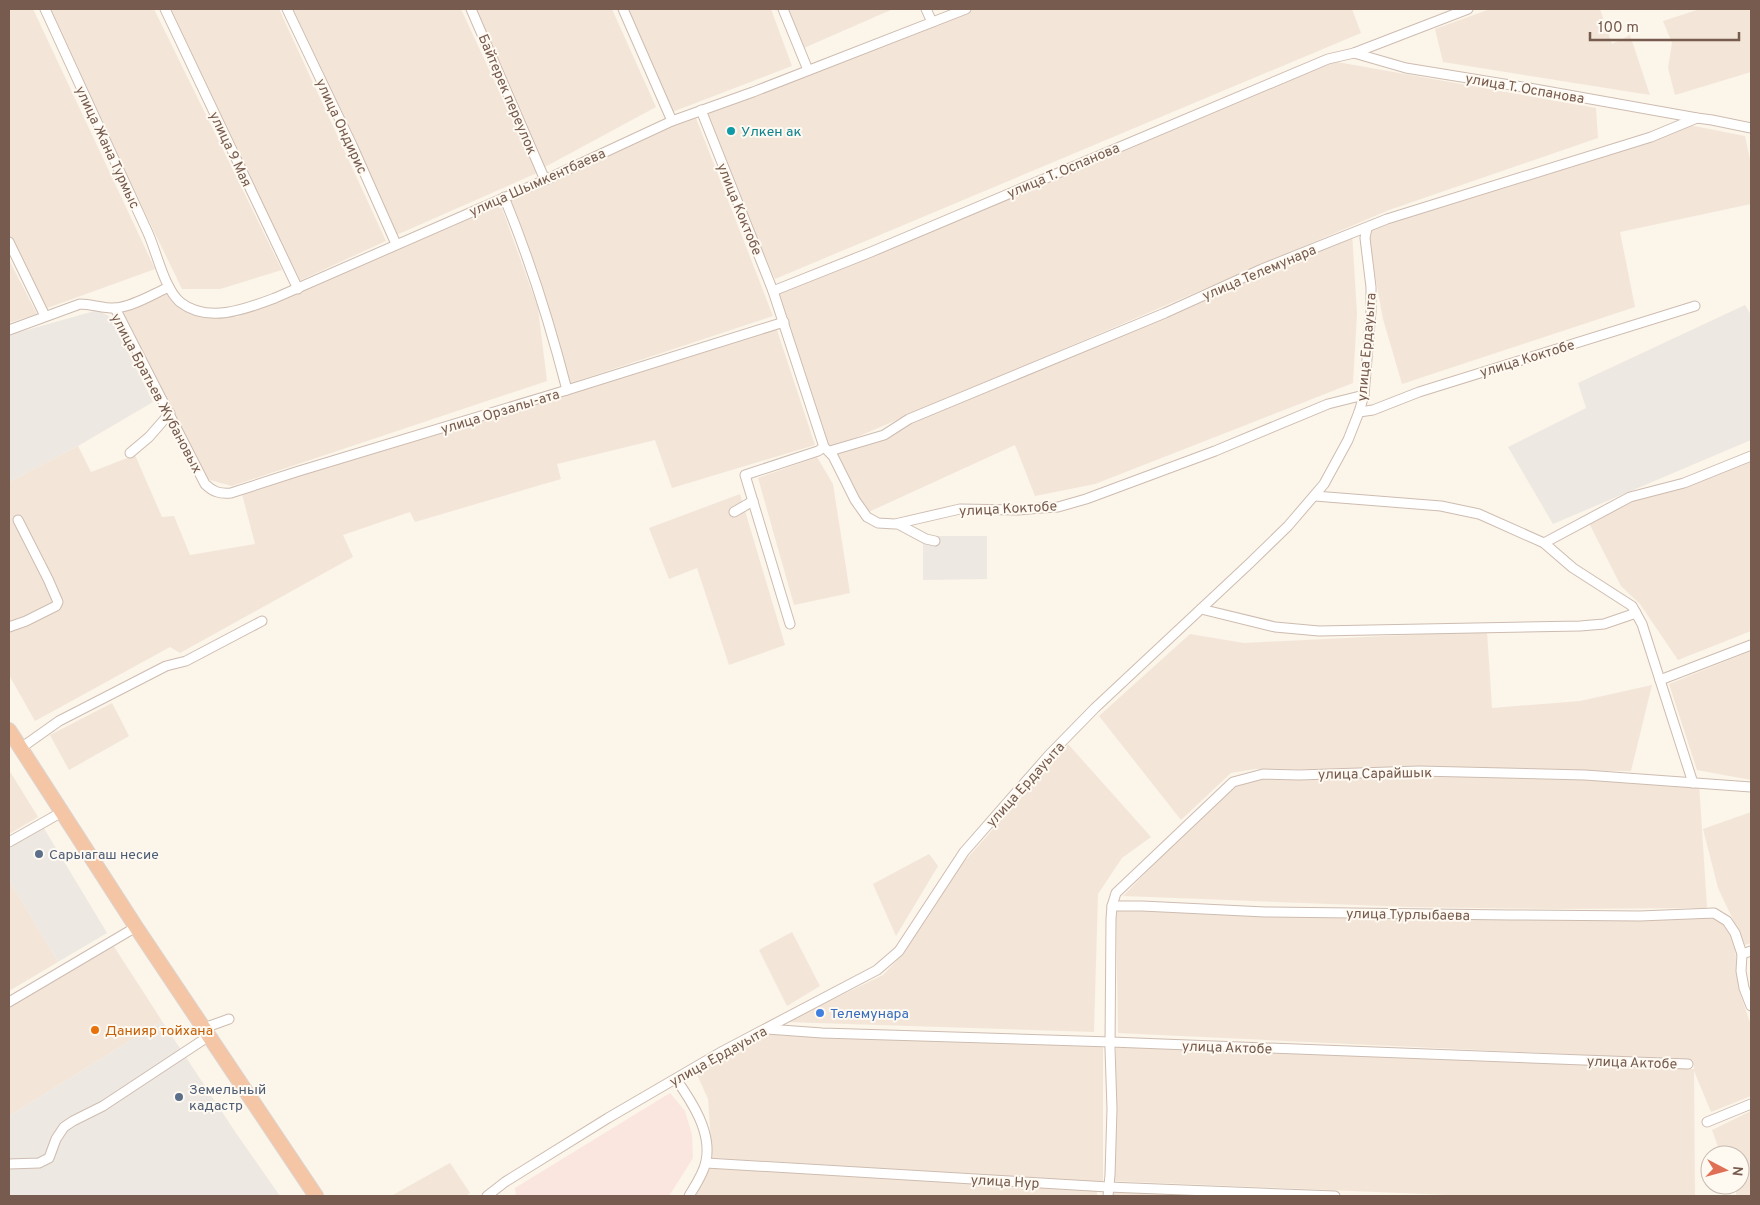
<svg xmlns="http://www.w3.org/2000/svg" width="1760" height="1205" viewBox="0 0 1760 1205" font-family="Overpass,sans-serif">
<rect width="100%" height="100%" fill="#fcf5ea"/>
<!-- residential -->
<g fill="#f3e6d9">
<path d="M9 9H33L155 269 42 310 9 240Z"/>
<path d="M46 9H154L282 270 220 289H182Z"/>
<path d="M168 9H279L386 241 297 282Z"/>
<path d="M289 9H461L537 173 394 236Z"/>
<path d="M469 9H612L656 107 543 168Z"/>
<path d="M624 9H771L792 66 667 114Z"/>
<path d="M782 9H893L797 51Z"/>
<path d="M968 9H1352L1361 33 775 279 701 112Z"/>
<path d="M1490 9H1600L1612 44 1630 35 1650 95 1443 62 1435 29Z"/>
<path d="M1700 9H1751V72L1675 95 1668 68 1672 43 1663 21Z"/>
<path d="M1326 60 1596 108 1598 138 1389 210 829 449 774 293Z"/>
<path d="M694 113 773 316 565 385 505 198Z"/>
<path d="M1684 124 1745 136 1751 164V204L1620 232 1635 307 1402 384 1383 319 1366 227Z"/>
<path d="M499 200 538 308 547 381 232 486 206 479 120 311 166 289 175 303 193 315 237 317 349 271Z"/>
<path d="M1352 232 1357 314 1353 383 1095 484 1035 496 1015 445 862 515 835 455 1073 351Z"/>
<path d="M9 260 37 314 9 323Z"/>
<path d="M776 327 815 445 672 488 655 440 557 464 561 479 415 522 410 512 343 535 353 557 180 653 170 647 35 721 9 675V482L78 446 91 472 135 455 162 517 174 516 190 555 255 544 241 490Z"/>
<path d="M817 457 833 484 850 593 794 605 758 478Z"/>
<path d="M1751 459V631L1678 660 1640 604 1621 586 1589 523 1639 498Z"/>
<path d="M740 494 785 645 729 665 697 568 669 579 649 528Z"/>
<path d="M1487 631 1492 708 1580 701 1652 685 1631 771 1255 769 1231 773 1181 820 1099 716 1190 634 1244 643Z"/>
<path d="M1751 651V780L1697 770 1669 684Z"/>
<path d="M112 703 129 736 69 770 50 735Z"/>
<path d="M1068 744 1151 837 1122 858 1098 894 1094 1032 786 1022 883 975 899 958 955 872Z"/>
<path d="M9 770 38 817 9 834Z"/>
<path d="M1425 774 1588 778 1699 783 1707 908 1551 909 1409 907 1123 896 1233 783 1259 775Z"/>
<path d="M1751 812V943L1745 945 1718 888 1703 829Z"/>
<path d="M929 854 938 866 896 936 873 884Z"/>
<path d="M9 880 58 962 9 991Z"/>
<path d="M1116 907 1717 915 1733 931 1740 993 1751 1025V1096L1711 1112 1694 1071 1695 1196H1470L1112 1181 1116 1047 1694 1069 1693 1060 1118 1033Z"/>
<path d="M792 932 820 986 787 1006 759 950Z"/>
<path d="M111 942 162 1021 9 1116V1003Z"/>
<path d="M770 1029 1103 1046V1182L712 1158 708 1099 694 1068Z"/>
<path d="M1751 1111V1196H1737L1733 1185H1740V1155H1721L1712 1130Z"/>
<path d="M450 1163 470 1193 466 1196H391Z"/>
<path d="M711 1165 1097 1189V1196H695Z"/>
<path d="M1110 1190 1302 1196H1110Z"/>
</g>
<!-- commercial -->
<path fill="#fbe6df" d="M670 1093 685 1111 692 1135 693 1158 669 1196H516L515 1188Z"/>
<!-- industrial -->
<g fill="#eee8e3">
<path d="M1745 305 1751 315V440L1553 524 1508 447 1586 408 1578 383Z"/>
<path d="M98 310 110 317 153 402 78 446 9 482V335Z"/>
<path d="M923 536H987V579L923 580Z"/>
<path d="M42 825 107 933 58 962 9 880V843Z"/>
<path d="M162 1021 236 1133 280 1196H9V1116Z"/>
</g>
<g fill="none" stroke-linecap="round" stroke-linejoin="round">
<!-- minor casing -->
<g stroke="#cebcb0" stroke-width="11">
<g id="minor">
<path d="M45 9C79 84 114 158 148 233 157 253 164 288 180 302 208 324 246 309 275 298L545 180 672 121 753 92 966 9"/>
<path d="M165 9 298 289"/>
<path d="M287 9 352 145 396 244"/>
<path d="M471 9 545 180"/>
<path d="M623 9 672 121"/>
<path d="M783 9 808 70"/>
<path d="M926 9 932 22"/>
<path d="M1354 53 1406 68 1529 88 1697 118 1712 120 1751 128"/>
<path d="M701 110 773 291 824 447 833 456 855 500 867 517 878 523 895 524 960 509 1018 510 1041 508 1058 507 1086 499 1215 451 1328 404 1364 395"/>
<path d="M504 197C530 260 550 324 567 390"/>
<path d="M9 242 45 316"/>
<path d="M773 291 871 252 1328 59 1354 53 1468 9"/>
<path d="M115 308 205 484C213 492 220 494 231 493L299 471 567 390 784 322"/>
<path d="M9 330 80 304C92 304 105 309 116 308 134 306 153 294 169 287"/>
<path d="M1359 412 1373 410 1419 392 1695 306"/>
<path d="M830 451 884 435 909 419 1165 313 1262 269 1387 219 1651 137 1697 118"/>
<path d="M130 453 149 437 170 413"/>
<path d="M1315 496 1441 506 1479 514 1544 543 1573 568 1632 606 1642 624 1693 783"/>
<path d="M734 512 753 501"/>
<path d="M898 524 926 539 935 541"/>
<path d="M1544 543 1630 497 1684 483 1751 456"/>
<path d="M1201 609 1275 627 1319 631 1580 626 1604 624 1636 613"/>
<path d="M790 624 745 475 818 451 824 447"/>
<path d="M9 627 26 621 56 606 58 602 48 579 18 520"/>
<path d="M1660 680 1751 645"/>
<path d="M21 748 59 721 166 666 186 661 262 621"/>
<path d="M9 842 62 812"/>
<path d="M1112 906H1142L1265 912 1511 915 1640 916 1714 913 1727 921 1735 933 1742 954 1741 971 1744 988 1751 1006"/>
<path d="M1742 954 1751 951"/>
<path d="M9 1002 136 927"/>
<path d="M204 1028 229 1019"/>
<path d="M767 1029 822 1033 1111 1042 1688 1064"/>
<path d="M676 1079C692 1102 712 1132 706 1161 704 1173 695 1186 689 1196"/>
<path d="M1707 1122 1751 1104"/>
<path d="M706 1163 1108 1187 1335 1196"/>
<path d="M9 1164 39 1163 49 1158 56 1139 64 1127 73 1121 103 1106 209 1036"/>
<path d="M487 1196 505 1182 608 1118 723 1051 877 970 899 951 964 852 1049 755 1095 708 1250 563 1288 526 1324 484 1348 440 1359 412 1364 395 1371 311V287L1365 238 1367 228"/>
<path d="M1108 1196 1110 1175 1112 1109 1110 1048 1111 919 1112 906 1116 893 1233 782 1263 774 1299 775 1419 771 1585 775 1751 787"/>
</g>
</g>
<!-- trunk casing -->
<g stroke="#dbd4d1" stroke-width="16">
<path id="trunk" d="M9 730 136 927 316 1196"/>
</g>
<!-- minor -->
<use href="#minor" stroke="#fff" stroke-width="9"/>
<!-- trunk -->
<use href="#trunk" stroke="#f5c6a5" stroke-width="14"/>
</g>
<!-- markers -->
<circle fill="#0f9aa8" stroke="#fef9f1" stroke-width="2" cx="731" cy="131" r="5"/>
<g fill="#5c6f8a" stroke="#fef9f1" stroke-width="2">
<circle cx="39" cy="854" r="5"/>
<circle cx="179" cy="1097" r="5"/>
</g>
<circle fill="#3f7fe0" stroke="#fef9f1" stroke-width="2" cx="820" cy="1013" r="5"/>
<circle fill="#e8710a" stroke="#fef9f1" stroke-width="2" cx="95" cy="1030" r="5"/>
<g text-anchor="middle" stroke-width="4" stroke-linejoin="round" paint-order="stroke">
<!-- street labels -->
<g font-size="14" fill="#765b4e" stroke="#fef9f1">
<text transform="translate(1525 88) rotate(10)" y="5">улица Т. Оспанова</text>
<text transform="translate(508 94) rotate(67)" y="5">Байтерек переулок</text>
<text transform="translate(342 126) rotate(65)" y="5">улица Ондирис</text>
<text transform="translate(108 147) rotate(65)" y="5">улица Жана Турмыс</text>
<text transform="translate(231 149) rotate(65)" y="5">улица 9 Мая</text>
<text transform="translate(1063 170) rotate(-23)" y="5">улица Т. Оспанова</text>
<text transform="translate(537 182) rotate(-24)" y="5">улица Шымкентбаева</text>
<text transform="translate(740 209) rotate(68)" y="5">улица Коктобе</text>
<text transform="translate(1259 272) rotate(-23)" y="5">улица Телемунара</text>
<text transform="translate(1366 347) rotate(-85)" y="5">улица Ердауыта</text>
<text transform="translate(1527 358) rotate(-17)" y="5">улица Коктобе</text>
<text transform="translate(157 393) rotate(62)" y="5">улица Братьев Жубановых</text>
<text transform="translate(500 411) rotate(-17)" y="5">улица Орзалы-ата</text>
<text transform="translate(1008 508) rotate(-3)" y="5">улица Коктобе</text>
<text transform="translate(1375 773) rotate(-1)" y="5">улица Сарайшык</text>
<text transform="translate(1025 784) rotate(-48)" y="5">улица Ердауыта</text>
<text transform="translate(1408 914) rotate(1)" y="5">улица Турлыбаева</text>
<text transform="translate(1227 1047) rotate(2)" y="5">улица Актобе</text>
<text transform="translate(718 1056) rotate(-29)" y="5">улица Ердауыта</text>
<text transform="translate(1632 1062) rotate(2)" y="5">улица Актобе</text>
<text transform="translate(1005 1181) rotate(3)" y="5">улица Нур</text>
</g>
<!-- culture labels -->
<g font-size="14" fill="#0d838f" stroke="#fef9f1" text-anchor="start">
<text x="741" y="136">Улкен ак</text>
</g>
<!-- service labels -->
<g font-size="14" fill="#4e5e75" stroke="#fef9f1" text-anchor="start">
<text x="49" y="859">Сарыагаш несие</text>
<text x="189" y="1094">Земельный<tspan x="189" dy="16">кадастр</tspan></text>
</g>
<!-- shop labels -->
<g font-size="14" fill="#366cbe" stroke="#fef9f1" text-anchor="start">
<text x="830" y="1018">Телемунара</text>
</g>
<!-- food labels -->
<g font-size="14" fill="#c56008" stroke="#fef9f1" text-anchor="start">
<text x="105" y="1035">Данияр тойхана</text>
</g>
</g>
<!-- border -->
<rect width="1760" height="1205" fill="none" stroke="#765b4e" stroke-width="20"/>
<!-- north arrow -->
<g transform="translate(1725 1170) rotate(96)"><circle r="24" fill="#fef9f1" stroke="#c8bab0"/>
<path d="M0-4L9 19L0 12L-9 19Z" fill="#e07055"/>
<text y="-8" font-size="14" font-weight="bold" text-anchor="middle" fill="#765b4e">N</text>
</g>
<!-- scale -->
<path d="M1590 32v8h149v-8" fill="none" stroke="#765b4e" stroke-width="2.5"/>
<text x="1598" y="32" font-size="15" fill="#765b4e" stroke="#fef9f1" stroke-width="4" paint-order="stroke">100 m</text>
</svg>
